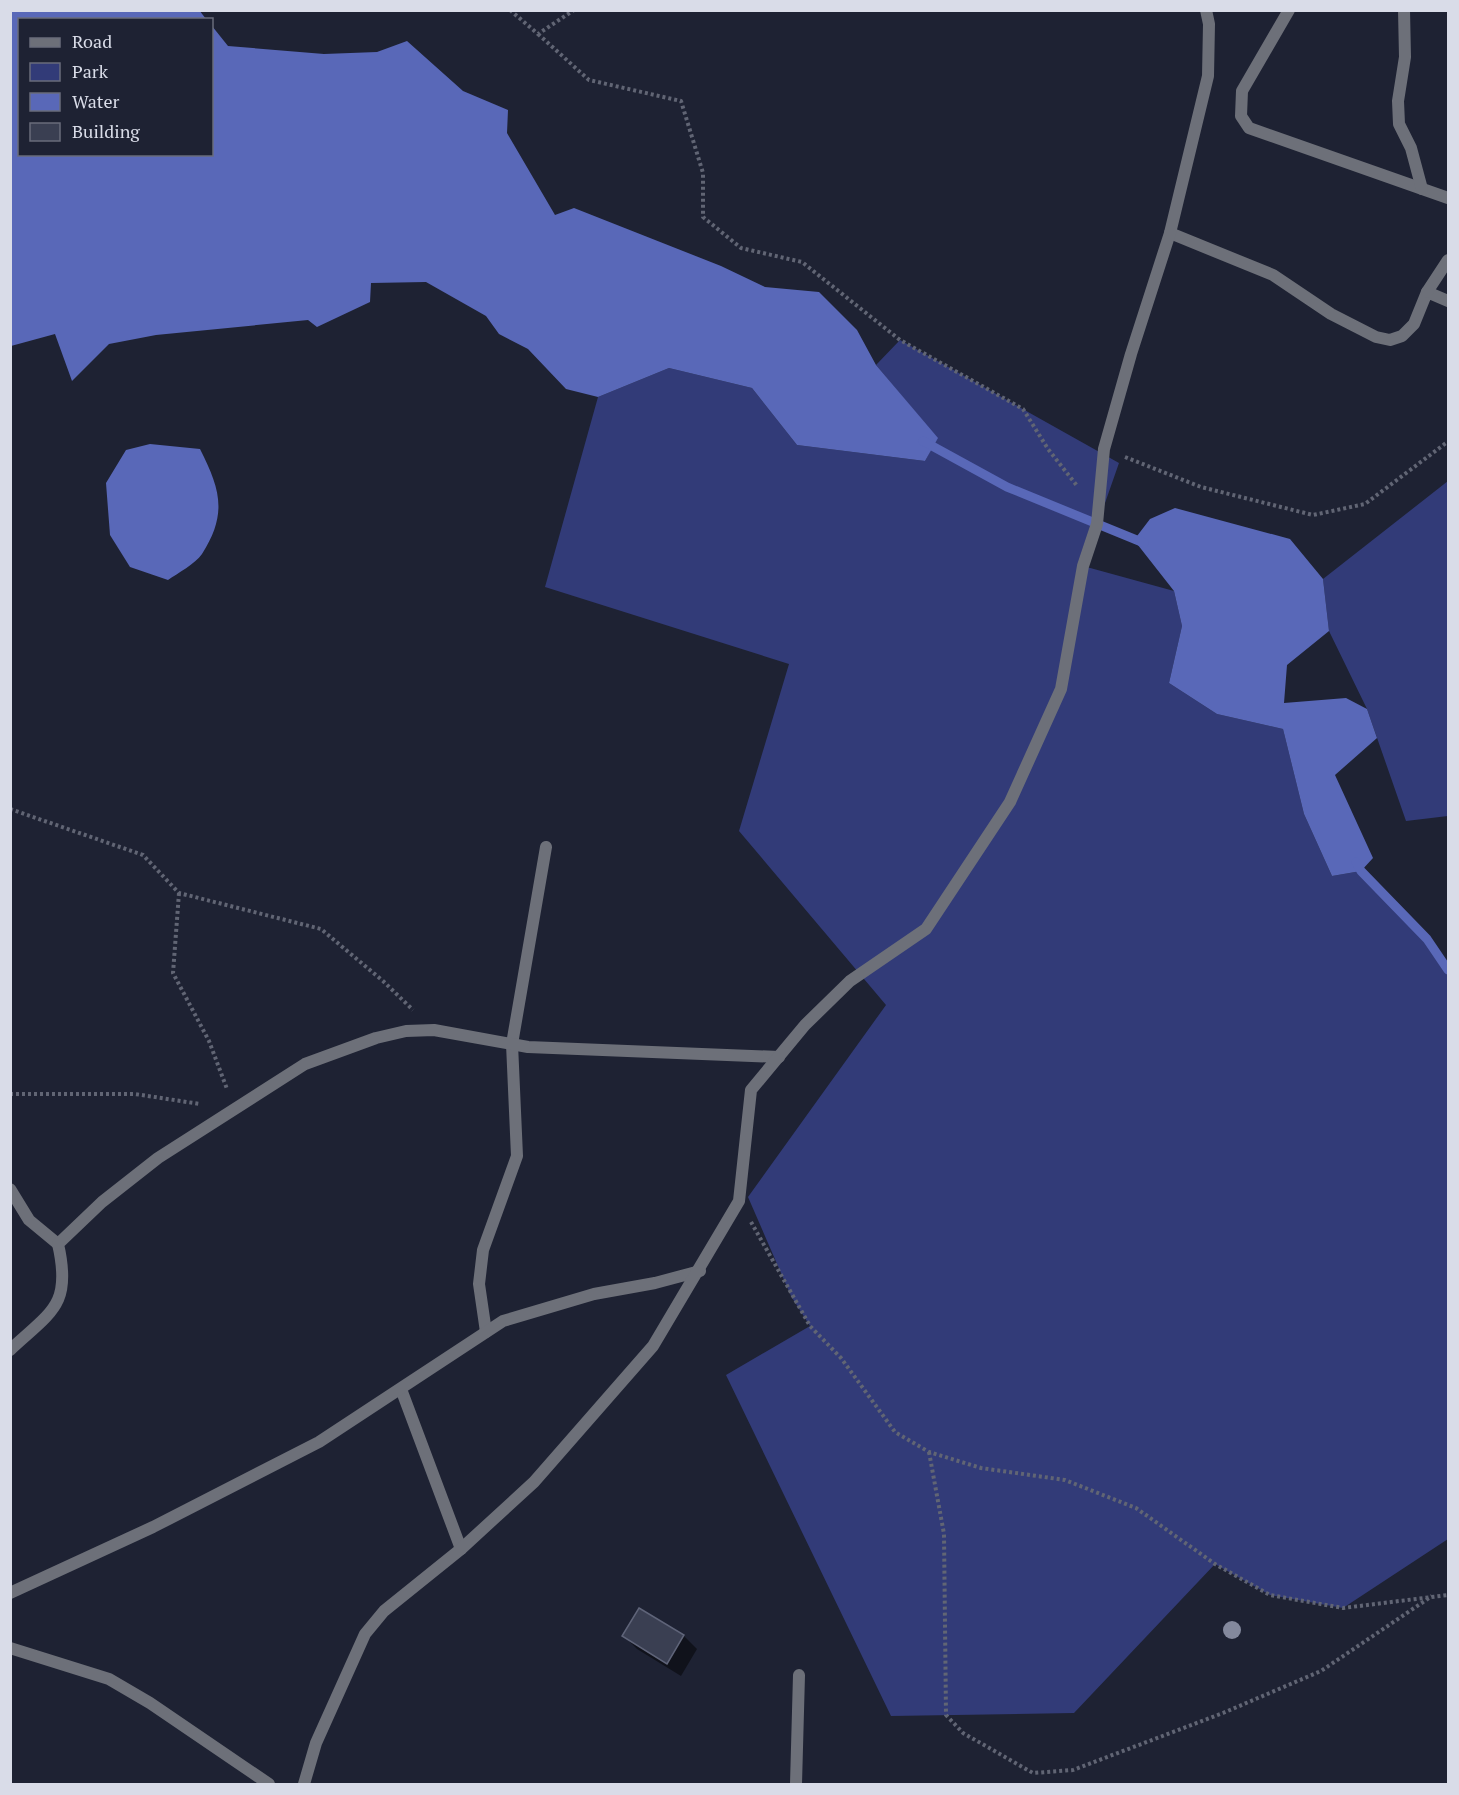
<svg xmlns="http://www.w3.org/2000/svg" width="1459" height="1795" viewBox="0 0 1459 1795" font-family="'PT Serif',serif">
<rect width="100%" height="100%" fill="#1e2233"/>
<!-- green -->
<g fill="#323b78">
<path d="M900 340 1119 463 1083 566 1174 591 1182 626 1169 683 1217 714 1283 729 1304 814 1332 876 1361 871 1427 939 1448 970V1539L1343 1608 1270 1595 1215 1564 1074 1713 891 1716 726 1375 810 1326 791 1296 748 1197 886 1005 739 831 789 664 545 587 598 397 669 368 752 388 797 445 925 461 937 438 876 365Z"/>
<path d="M1448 481V816L1406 821 1367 709 1329 631 1323 579Z"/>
</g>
<!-- water -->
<g fill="#5968b8">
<path d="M11 10H199L206 19 20 20V154H212V26L228 46 324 54 377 52 407 41 463 91 508 110 507 133 555 215 574 208 721 266 765 287 819 292 857 330 876 365 938 438 925 461 797 445 752 388 669 368 598 397 566 389 528 349 499 334 486 316 426 282 371 283 370 302 317 327 308 320 156 335 109 344 72 381 55 334 11 346Z"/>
<path d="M150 444 200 449C220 489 228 513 202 554 195 564 178 573 168 580L130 567 110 535 106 483 126 450Z"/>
<path d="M1175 508 1290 539 1323 579 1329 631 1287 665 1284 703 1346 698 1367 709 1377 738 1335 775 1373 858 1361 871 1332 876 1304 814 1283 729 1217 714 1169 683 1182 626 1174 591 1134 540 1150 519Z"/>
</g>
<!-- shadow -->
<path fill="#0007" d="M639 1610 684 1636 697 1649 681 1676 637 1649 624 1636Z"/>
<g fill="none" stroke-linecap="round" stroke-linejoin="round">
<!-- stream -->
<g stroke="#5968b8" stroke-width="9">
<path d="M923 441 1007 487 1144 543"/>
<path d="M1356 862 1361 871 1427 939 1448 970"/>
</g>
</g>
<!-- building -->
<path fill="#3a3f52" stroke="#5f6479" stroke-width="1.5" d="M639 1608 684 1635 667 1664 622 1636Z"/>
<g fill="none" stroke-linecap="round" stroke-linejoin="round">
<!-- path -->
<g stroke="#616574" stroke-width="4" stroke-dasharray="3 3" stroke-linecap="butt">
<path d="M510 10 538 34 574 10"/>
<path d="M538 34 589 80 681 101 703 173V217L741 248 802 262 900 340 1023 409 1048 449 1078 487"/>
<path d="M1125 457 1201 487 1313 515 1365 504 1446 443"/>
<path d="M10 809 143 855 179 893 321 929 383 981 413 1010"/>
<path d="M179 893 173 973 209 1041 227 1089"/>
<path d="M10 1094H135L200 1104"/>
<path d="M751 1222 810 1326 841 1358 895 1432 929 1452 981 1468 1065 1480 1136 1508 1215 1564 1270 1595 1343 1608 1448 1595"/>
<path d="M929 1452 944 1534 946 1715 963 1733 1033 1773 1073 1770 1223 1713 1321 1671 1432 1596"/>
</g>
<!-- street -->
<g stroke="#6d7079" stroke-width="12">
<path d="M1289 10 1242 91 1241 116 1249 128 1448 198"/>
<path d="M1404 10 1405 57 1398 101 1399 124 1411 148 1422 189"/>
<path d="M1170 233 1273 275 1331 314 1376 337 1390 340 1402 336 1414 324 1427 292 1448 301"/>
<path d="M1427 292 1448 260"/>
<path d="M10 1189 29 1220 58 1244"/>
<path d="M486 1332 479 1284 483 1250 517 1156 512 1044 546 847"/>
<path d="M10 1350C52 1311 72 1305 58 1244L102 1202 158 1158 305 1064 376 1038 406 1031 434 1030 528 1047 779 1057"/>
<path d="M401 1389 461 1549"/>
<path d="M10 1593 153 1527 319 1442 503 1321 594 1294 655 1283 700 1271"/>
<path d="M10 1648 109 1679 150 1703 269 1784"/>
<path d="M304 1784 316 1743 365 1634 384 1611 461 1549 534 1482 653 1346 739 1201 751 1090 805 1025 850 981 926 929 1010 802 1061 689 1083 566 1097 524 1104 449 1131 354 1170 233 1208 76 1209 24 1206 10"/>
<path d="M796 1784 799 1675"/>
</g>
</g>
<!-- trees -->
<circle fill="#84899d" cx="1232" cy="1630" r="9"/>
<!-- border -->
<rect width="1459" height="1795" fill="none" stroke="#d9dce8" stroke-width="24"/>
<!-- legend -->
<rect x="18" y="18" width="195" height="138" fill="#1e2233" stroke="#696c7b" stroke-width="1.5"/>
<rect x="30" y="38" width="30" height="9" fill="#6d7079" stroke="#696c7b" stroke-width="1.5"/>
<text x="72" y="48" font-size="18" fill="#d9dce8">Road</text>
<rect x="30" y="63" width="30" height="18" fill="#323b78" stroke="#696c7b" stroke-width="1.5"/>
<text x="72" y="78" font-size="18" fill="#d9dce8">Park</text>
<rect x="30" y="93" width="30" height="18" fill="#5968b8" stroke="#696c7b" stroke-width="1.5"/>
<text x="72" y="108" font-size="18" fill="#d9dce8">Water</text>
<rect x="30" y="123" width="30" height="18" fill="#3a3f52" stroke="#696c7b" stroke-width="1.5"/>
<text x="72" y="138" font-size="18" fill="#d9dce8">Building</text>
</svg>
